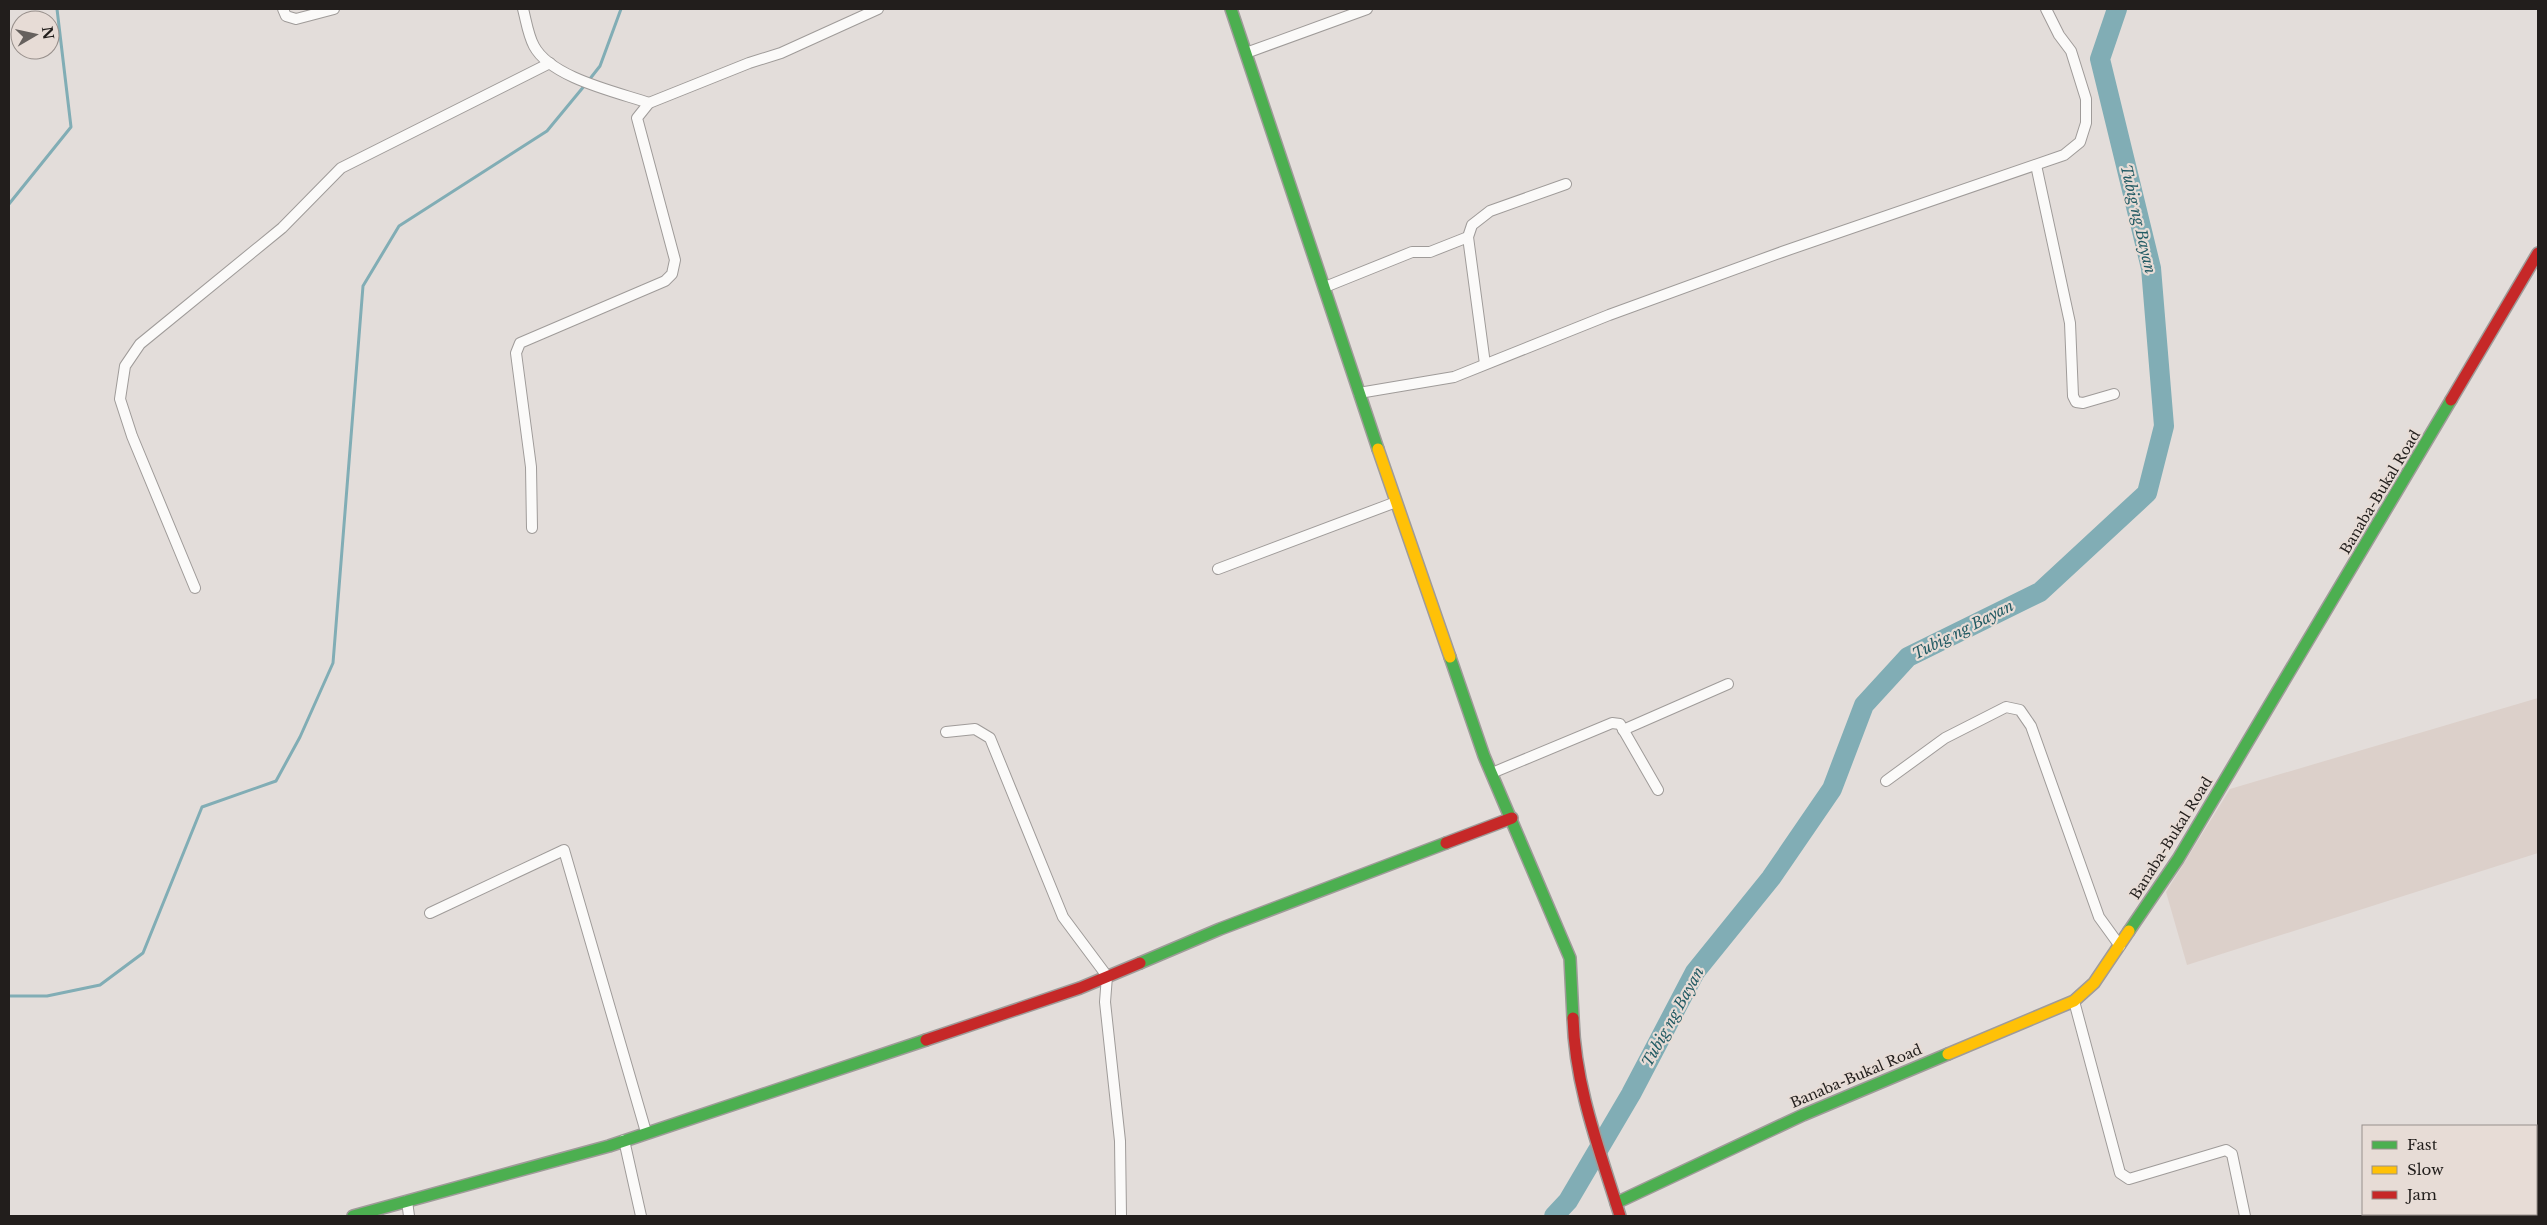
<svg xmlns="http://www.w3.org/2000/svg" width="2547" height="1225" viewBox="0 0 2547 1225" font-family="'Libre Baskerville',serif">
<rect width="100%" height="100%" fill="#e3ddda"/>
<!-- built -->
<path fill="#dcd0ca" d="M2538 698V853L2187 965 2166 892 2230 789Z"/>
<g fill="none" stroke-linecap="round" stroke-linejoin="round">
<!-- stream -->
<g stroke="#81adb5" stroke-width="3">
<path d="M589 80 600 66 621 9"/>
<path d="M9 204 71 127 57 9"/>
<path d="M9 996H47L100 985 143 953 202 807 276 781 300 737 333 663 363 286 399 226 547 131 585 85"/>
</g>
<!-- river -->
<path stroke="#81adb5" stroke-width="20" d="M1554 1216 1568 1201 1631 1094 1695 972 1771 878 1832 789 1864 705 1908 657 2040 592 2147 493 2164 426 2151 268 2100 59 2117 9"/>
<!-- street casing -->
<g stroke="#9f9b99" stroke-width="12">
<g id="street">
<path d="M283 9 286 16 296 19 334 9"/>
<path d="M523 9C526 20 528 35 534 46 551 78 617 92 649 103"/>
<path d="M1246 53 1367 9"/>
<path d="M2036 165 2070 323 2073 396 2076 402 2083 403 2114 394"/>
<path d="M1325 287 1412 252H1430L1468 237"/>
<path d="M1485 364 1468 237 1472 225 1490 211 1566 184"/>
<path d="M1359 393 1454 377 1609 315 1782 252 2064 155 2080 142 2086 123V99L2071 51 2059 35 2046 9"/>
<path d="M532 528 531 467 516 353 520 343 665 281 672 274 675 260 637 118 649 103 749 63 781 53 878 9"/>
<path d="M1218 569 1396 502"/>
<path d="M195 588 132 436 120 399 125 366 140 344 282 228 341 168 550 63"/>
<path d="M1623 730 1728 684"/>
<path d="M946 732 975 729 990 738 1063 917 1107 976 1105 1002 1120 1141 1121 1216"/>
<path d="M1492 773 1612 723 1620 724 1658 790"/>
<path d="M1886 781 1945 738 2006 707 2020 710 2031 726 2099 917 2120 946"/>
<path d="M430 913 564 850 646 1132"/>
<path d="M2074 1001 2120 1173 2129 1179 2226 1150 2232 1154 2245 1216"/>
<path d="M624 1140 641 1216"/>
<path d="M407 1201 409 1216"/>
</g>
</g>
<!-- fast casing -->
<g stroke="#9f9b99" stroke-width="14">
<g id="fast">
<path d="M1231 9 1378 449"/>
<path d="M1450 657 1484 756 1570 958 1573 1018"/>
<path d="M2129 931 2178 859 2451 400"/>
<path d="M1140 963 1220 929 1446 843"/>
<path d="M1616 1203 1803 1115 1948 1054"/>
<path d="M353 1216 609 1146 926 1040"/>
</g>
</g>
<!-- slow casing -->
<g stroke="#9f9b99" stroke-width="14">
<g id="slow">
<path d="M1378 449 1450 657"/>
<path d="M1948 1054 2074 1001 2094 983 2129 931"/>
</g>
</g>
<!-- jam casing -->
<g stroke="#9f9b99" stroke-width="14">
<g id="jam">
<path d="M2451 400 2538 253"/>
<path d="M1446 843 1512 818"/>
<path d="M1573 1018C1575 1087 1600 1151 1620 1216"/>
<path d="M926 1040 1080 988 1140 963"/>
</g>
</g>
<!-- street -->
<use href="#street" stroke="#fbfaf9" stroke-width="10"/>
<!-- fast -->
<use href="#fast" stroke="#4caf50" stroke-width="11"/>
<!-- slow -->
<use href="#slow" stroke="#ffc107" stroke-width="11"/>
<!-- jam -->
<use href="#jam" stroke="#c62828" stroke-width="11"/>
</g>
<g text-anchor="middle" stroke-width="4.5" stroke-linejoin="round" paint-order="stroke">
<!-- street labels -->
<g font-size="14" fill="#221e1c" stroke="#e7dcd6">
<text transform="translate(2380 492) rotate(-59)" y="5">Banaba-Bukal Road</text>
<text transform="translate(2171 838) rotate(-58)" y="5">Banaba-Bukal Road</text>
<text transform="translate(1856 1076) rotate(-23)" y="5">Banaba-Bukal Road</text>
</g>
<!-- water labels -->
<g font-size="15" font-style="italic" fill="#235b64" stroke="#e7dcd6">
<text transform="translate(2138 219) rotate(77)" y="5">Tubig ng Bayan</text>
<text transform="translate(1963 630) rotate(-27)" y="5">Tubig ng Bayan</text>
<text transform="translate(1673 1017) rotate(-61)" y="5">Tubig ng Bayan</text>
</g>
</g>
<!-- border -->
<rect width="2547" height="1225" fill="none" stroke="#221e1c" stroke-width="20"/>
<!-- legend -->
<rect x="2362" y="1125" width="175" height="90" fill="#e7dcd6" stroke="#98908c"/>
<rect x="2372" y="1141" width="25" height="8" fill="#4caf50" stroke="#98908c"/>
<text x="2407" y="1150" font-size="15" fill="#221e1c">Fast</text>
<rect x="2372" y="1166" width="25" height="8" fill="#ffc107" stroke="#98908c"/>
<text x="2407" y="1175" font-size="15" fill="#221e1c">Slow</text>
<rect x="2372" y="1191" width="25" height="8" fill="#c62828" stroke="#98908c"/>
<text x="2407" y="1200" font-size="15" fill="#221e1c">Jam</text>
<!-- north arrow -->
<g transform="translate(35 35) rotate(81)"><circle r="24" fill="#e7dcd6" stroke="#98908c"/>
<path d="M0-4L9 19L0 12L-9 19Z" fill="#66615e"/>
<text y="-8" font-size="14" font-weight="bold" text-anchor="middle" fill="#221e1c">N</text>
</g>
</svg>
